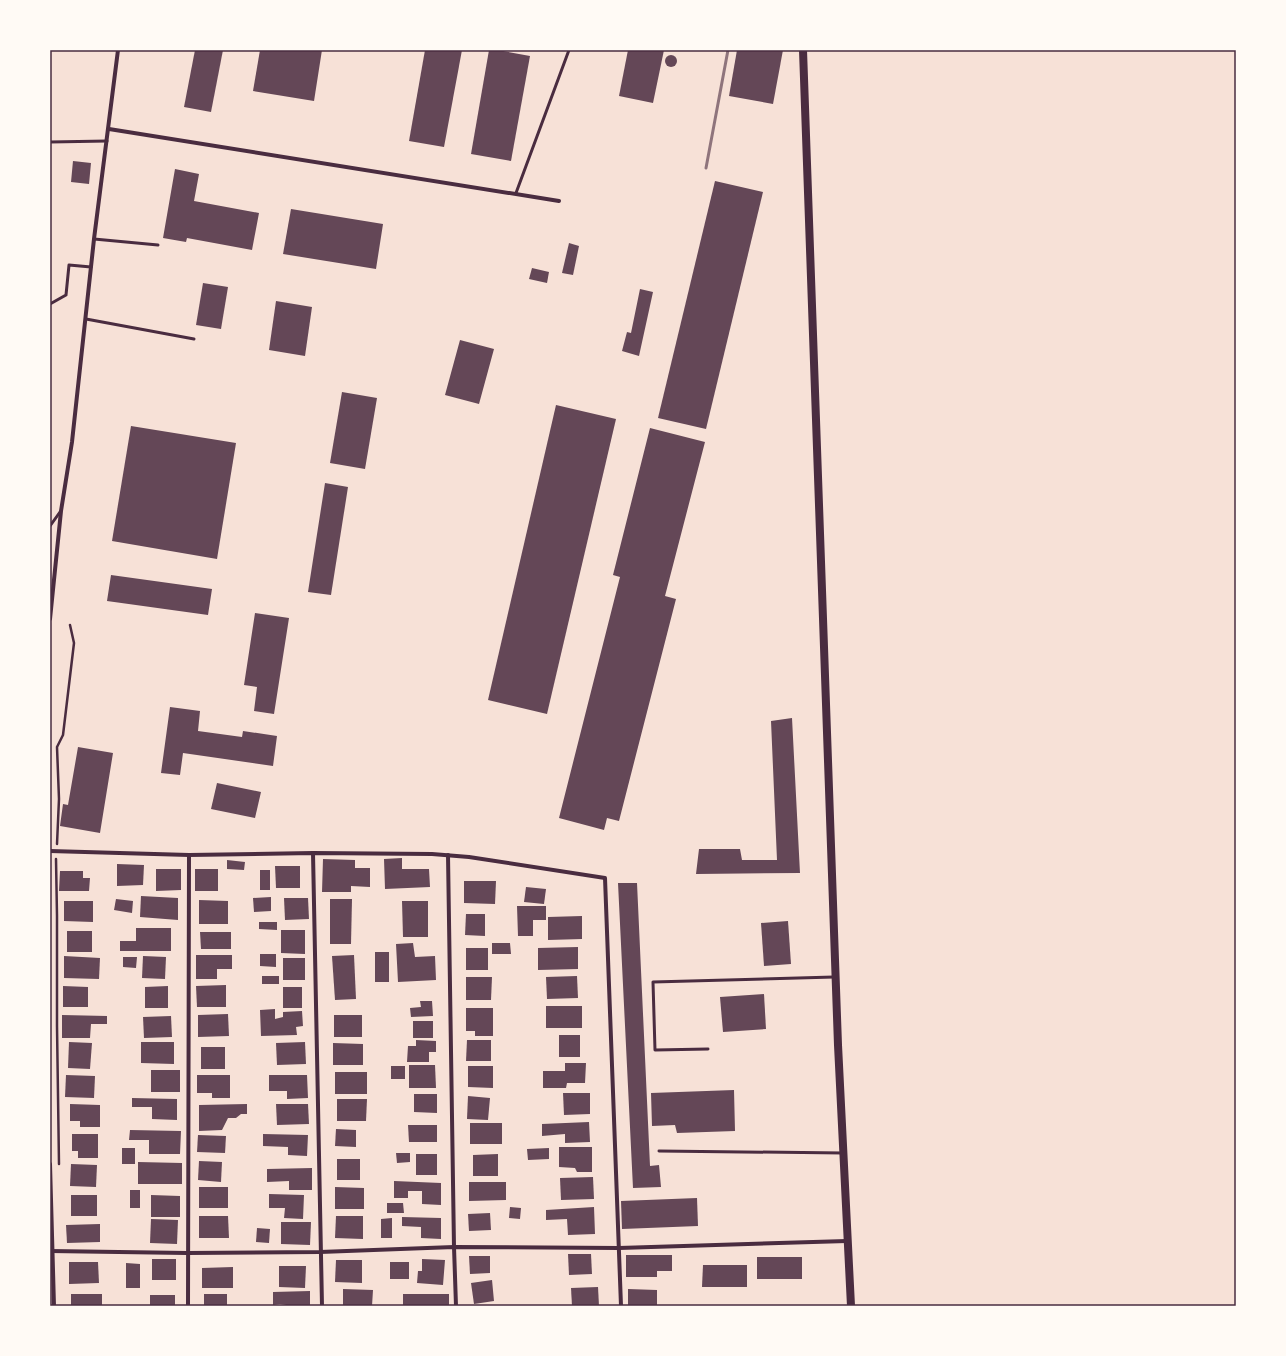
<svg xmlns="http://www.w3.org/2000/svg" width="1286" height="1356" viewBox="0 0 1286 1356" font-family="Roboto,sans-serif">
<rect width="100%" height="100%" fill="#f7e1d7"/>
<!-- building -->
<g fill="#644757">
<path d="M195 50H223L211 112 184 107Z"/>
<path d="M260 50H322L314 101 253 91Z"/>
<path d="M425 50H462L444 147 409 141Z"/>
<path d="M489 50H498L530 56 511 161 471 154Z"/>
<path d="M628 50H664L653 103 619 96Z"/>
<path d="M737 50H783L773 104 729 96Z"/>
<circle cx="671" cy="61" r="6"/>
<path d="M73 161 91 163 89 184 71 182Z"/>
<path d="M175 169 199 174 194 201 259 213 252 250 187 238 186 242 163 238Z"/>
<path d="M715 181 763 192 706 429 658 418Z"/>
<path d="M291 209 383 224 376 269 283 254Z"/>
<path d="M569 243 579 246 573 275 562 273Z"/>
<path d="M532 268 549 272 547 283 529 279Z"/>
<path d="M203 283 228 287 221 329 196 325Z"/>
<path d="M640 289 653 292 639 356 622 351 627 332 631 333Z"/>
<path d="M276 301 312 307 305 356 269 350Z"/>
<path d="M460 340 494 349 479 404 445 395Z"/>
<path d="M342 392 377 398 365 469 330 463Z"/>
<path d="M556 405 616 419 547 714 488 700Z"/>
<path d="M131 426 236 443 217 559 112 541Z"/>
<path d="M650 428 705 442 665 596 676 599 619 821 607 818 604 830 559 818 620 577 613 575Z"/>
<path d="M325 483 348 487 331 595 308 592Z"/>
<path d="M111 575 212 589 208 615 107 601Z"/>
<path d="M255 613 289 618 274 714 254 711 257 687 244 685Z"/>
<path d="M170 707 200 711 198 731 242 737 243 731 277 736 273 766 183 753 180 775 161 773Z"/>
<path d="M792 718 800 873 696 874 699 849H740L742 860H777L771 721Z"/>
<path d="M78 747 113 753 100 833 60 826 63 804 68 805Z"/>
<path d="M217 783 261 792 255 818 211 809Z"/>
<path d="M402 858V869H429L430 887 385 889 384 859Z"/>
<path d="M323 859 355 860V868H370V887L351 886V892H322Z"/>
<path d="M227 860 245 862 244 870 227 869Z"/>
<path d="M117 864 144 865 143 885 117 886Z"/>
<path d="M275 866H300V888H276Z"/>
<path d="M156 869H181V890L156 891Z"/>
<rect x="195" y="869" width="23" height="22"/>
<rect x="260" y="870" width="10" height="20"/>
<path d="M60 871H83V878H90L89 891H59Z"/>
<path d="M464 881H496L495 904 464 903Z"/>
<path d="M618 883H637L650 1166 659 1165 661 1187 633 1188Z"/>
<path d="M526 887 546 889 544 904 524 902Z"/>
<path d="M141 896 178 898V920L140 917Z"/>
<path d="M271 897V911L254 912 253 898Z"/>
<path d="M284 898H308L309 919 285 920Z"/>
<path d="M116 899 133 901 132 913 114 910Z"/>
<path d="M330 899H352L351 944H330Z"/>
<path d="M199 900 228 901V924H199Z"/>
<path d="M64 901H93V922L64 921Z"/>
<path d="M402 901H428V937H403Z"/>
<path d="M517 906H546V920H533V936H518Z"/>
<path d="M466 914H485V936L465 935Z"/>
<path d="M582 916V939L548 940V917Z"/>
<path d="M788 921 791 964 764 966 761 923Z"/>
<path d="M259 922H277V930L259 929Z"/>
<path d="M136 928H171V951H120V941H136Z"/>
<path d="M281 930H305V954L281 953Z"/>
<rect x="67" y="931" width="25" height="21"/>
<path d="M200 932H231V949H201Z"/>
<path d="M413 943 415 957 435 956 436 980 398 982 396 944Z"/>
<path d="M492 943H510L511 954H492Z"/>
<path d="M578 947V969L538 970V948Z"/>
<rect x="466" y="948" width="22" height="22"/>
<rect x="375" y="952" width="14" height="30"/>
<path d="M260 954H276V967L260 966Z"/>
<path d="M196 955H232V969H217V979H196Z"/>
<path d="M354 955 356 999 335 1000 332 956Z"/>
<path d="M64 956 100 958 99 979 64 978Z"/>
<path d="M143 956 166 957 165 979 142 978Z"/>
<path d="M123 957H137L136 968 123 967Z"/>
<rect x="283" y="958" width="22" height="22"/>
<rect x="262" y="976" width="17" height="8"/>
<path d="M577 976 578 998 547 999 546 977Z"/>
<path d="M466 977H492L491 1000H466Z"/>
<path d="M226 985V1007H197L196 986Z"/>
<path d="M63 986 88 987V1007H63Z"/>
<path d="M168 986V1008H145V987Z"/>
<rect x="283" y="987" width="19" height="21"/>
<path d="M764 994 766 1029 723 1032 720 997Z"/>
<path d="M420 1001H432L433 1016 411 1017 410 1008 421 1007Z"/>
<rect x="546" y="1006" width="36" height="22"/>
<path d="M466 1008H493V1036H475V1031H466Z"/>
<path d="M275 1009V1019L283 1017V1012L302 1011 303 1026 296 1027 297 1035 261 1036 260 1010Z"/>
<path d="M228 1014 229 1036 198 1037V1015Z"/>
<path d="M62 1015 107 1016V1024H91L90 1038H62Z"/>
<rect x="334" y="1015" width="28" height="22"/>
<path d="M171 1016 172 1037 144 1038 143 1017Z"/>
<rect x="413" y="1021" width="20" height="17"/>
<rect x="559" y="1035" width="21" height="22"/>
<path d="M416 1040 436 1041V1052H429V1062H407L408 1046H416Z"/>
<path d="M467 1040H491V1061H466Z"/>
<path d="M69 1042 92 1043 90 1069 68 1068Z"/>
<path d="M141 1042H174V1064L141 1063Z"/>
<path d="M305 1042 306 1064 277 1065 276 1043Z"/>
<path d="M333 1043 363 1044V1065H333Z"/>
<rect x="201" y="1047" width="24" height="22"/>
<path d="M565 1063H586L585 1083H567L566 1088H543V1071H565Z"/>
<path d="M409 1065H435L436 1088H409Z"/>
<rect x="391" y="1066" width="14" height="13"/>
<path d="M468 1066H493V1088L468 1087Z"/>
<rect x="151" y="1070" width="29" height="22"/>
<rect x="335" y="1072" width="32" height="22"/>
<path d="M66 1075 95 1076 94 1098 65 1097Z"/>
<path d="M197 1075H230V1098H212V1093H197Z"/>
<path d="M269 1075H307L308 1098 287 1099V1091H269Z"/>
<path d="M734 1090 735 1131 677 1133 675 1125 652 1126 651 1093Z"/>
<path d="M563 1093H590V1114L564 1115Z"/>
<path d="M414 1094H437V1113L414 1112Z"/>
<path d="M468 1096 490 1098 488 1120 467 1119Z"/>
<path d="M132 1098 177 1099V1120L152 1119V1107H132Z"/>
<path d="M337 1099H367L366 1121H337Z"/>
<path d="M70 1104 100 1105V1127H80V1121H70Z"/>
<path d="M247 1104V1114H241L236 1118H228L222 1130 199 1131V1105Z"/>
<path d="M276 1104H308L309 1124 277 1125Z"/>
<path d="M589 1122 590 1142 565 1143V1134L542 1136V1124Z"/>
<rect x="470" y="1123" width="32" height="21"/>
<path d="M408 1125H437V1142H409Z"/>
<path d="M336 1129 356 1130V1147L335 1146Z"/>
<path d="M130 1130 181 1131 180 1154H149V1140H129Z"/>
<path d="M72 1134H98V1158H78V1151H72Z"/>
<path d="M263 1134 308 1135 307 1156 288 1155V1147L263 1146Z"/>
<path d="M198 1135 226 1136 225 1153 197 1152Z"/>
<path d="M559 1147H592V1172H577L575 1168 559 1167Z"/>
<rect x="122" y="1148" width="13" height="16"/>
<path d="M549 1148V1159L528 1160 527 1149Z"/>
<path d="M396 1153H410V1162L397 1163Z"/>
<rect x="416" y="1154" width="21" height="21"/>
<path d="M498 1154V1176H473V1155Z"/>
<rect x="337" y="1159" width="23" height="21"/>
<path d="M199 1161 222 1162 221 1182 198 1180Z"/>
<path d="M138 1162 182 1163V1184H138Z"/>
<path d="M71 1164 97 1165 96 1187 70 1186Z"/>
<path d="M312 1168V1190H289V1181L267 1182V1169Z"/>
<path d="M593 1177 594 1199 561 1200 560 1178Z"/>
<path d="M394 1181 441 1183V1205L422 1204V1191H408V1198H394Z"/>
<path d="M469 1182H506V1200L469 1201Z"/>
<rect x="199" y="1187" width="29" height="21"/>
<path d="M335 1187 364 1188V1209H335Z"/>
<rect x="130" y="1190" width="10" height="18"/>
<path d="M269 1194 304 1195 303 1219 284 1218 285 1208H269Z"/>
<rect x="71" y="1195" width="26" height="21"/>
<path d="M151 1195 180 1196V1217H151Z"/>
<path d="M697 1198 698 1226 622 1229 621 1201Z"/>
<path d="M387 1203H403L404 1213H387Z"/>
<path d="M510 1207 521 1208 520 1219 509 1218Z"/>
<path d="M594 1207 595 1234 568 1235 567 1219 546 1220V1210Z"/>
<path d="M490 1213 491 1230 469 1231 468 1214Z"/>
<path d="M199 1216H228L229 1238H199Z"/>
<path d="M336 1216H363V1239L335 1238Z"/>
<path d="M402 1217 441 1218V1239L421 1238V1227L402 1226Z"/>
<path d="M392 1218V1238H381V1219Z"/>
<path d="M151 1219 178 1220 177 1244 150 1243Z"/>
<path d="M281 1222H311L310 1245 281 1244Z"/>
<path d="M100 1224V1242L67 1243 66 1225Z"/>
<path d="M257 1228 270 1229 269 1243 256 1242Z"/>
<path d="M568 1254H591L592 1274 569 1275Z"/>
<path d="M626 1255H672V1271H657V1277H626Z"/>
<path d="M469 1256H490V1273L470 1274Z"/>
<rect x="757" y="1257" width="45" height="22"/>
<rect x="152" y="1259" width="24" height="21"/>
<path d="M422 1259 445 1260 443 1285 417 1283 418 1271H422Z"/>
<path d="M336 1260H362V1283L335 1282Z"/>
<path d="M69 1262H98L99 1283 69 1284Z"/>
<rect x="390" y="1262" width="19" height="17"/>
<path d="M126 1263 140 1264V1288H126Z"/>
<path d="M703 1265H747V1287H702Z"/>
<path d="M279 1266H306L305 1288 279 1287Z"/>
<path d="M233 1267V1288H202V1268Z"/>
<path d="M492 1280 494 1301 474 1304 471 1283Z"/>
<path d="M598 1287 599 1306H572L571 1288Z"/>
<path d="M343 1289 373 1290 372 1306H343Z"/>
<path d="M628 1289 657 1290V1306H628Z"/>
<path d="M310 1291V1306H293L280 1304 273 1305V1292Z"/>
<rect x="71" y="1294" width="31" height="12"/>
<rect x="204" y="1294" width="23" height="12"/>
<rect x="403" y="1294" width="46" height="12"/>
<rect x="150" y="1295" width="25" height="11"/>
</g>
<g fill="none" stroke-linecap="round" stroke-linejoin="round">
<!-- path -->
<g stroke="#4a2c40" stroke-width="2.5">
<path d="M57 844 59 799 57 747 63 735 74 643 70 625"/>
<path d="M56 859 57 916V1026L59 1164"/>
</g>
<!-- service -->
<g stroke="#4a2c40" stroke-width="3">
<path d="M50 142 107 141"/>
<path d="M516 193 569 50"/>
<path d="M94 239 158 245"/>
<path d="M50 304 66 295 69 265 91 267"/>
<path d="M86 319 194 339"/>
<path d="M50 526 60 512"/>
<path d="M708 1049 655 1050 653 982 834 977"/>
<path d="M659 1151 843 1153"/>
</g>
<!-- minor -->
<g stroke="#4a2c40" stroke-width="4">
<path d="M109 129 559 201"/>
<path d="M50 619 61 511 72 442 94 239 118 50"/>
<path d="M50 851 189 855 313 853 432 854 469 857 605 878 621 1306"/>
<path d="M313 853 322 1306"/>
<path d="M448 855 454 1247 456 1306"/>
<path d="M50 1164 54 1306"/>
<path d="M50 1251 187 1253 320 1252 454 1247 619 1248 847 1241"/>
<path d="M188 1306 189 855"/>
</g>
<!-- secondary -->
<path stroke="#4a2c40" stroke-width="8" d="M803 50 838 1045 851 1306"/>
<!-- rail -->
<path stroke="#8f747c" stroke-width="3" d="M706 168 728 50"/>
</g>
<!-- border -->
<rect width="1286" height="1356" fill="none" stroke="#fffaf5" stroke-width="102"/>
<rect x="51" y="51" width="1184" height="1254" fill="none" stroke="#4a2c40" stroke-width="1.5"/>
</svg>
